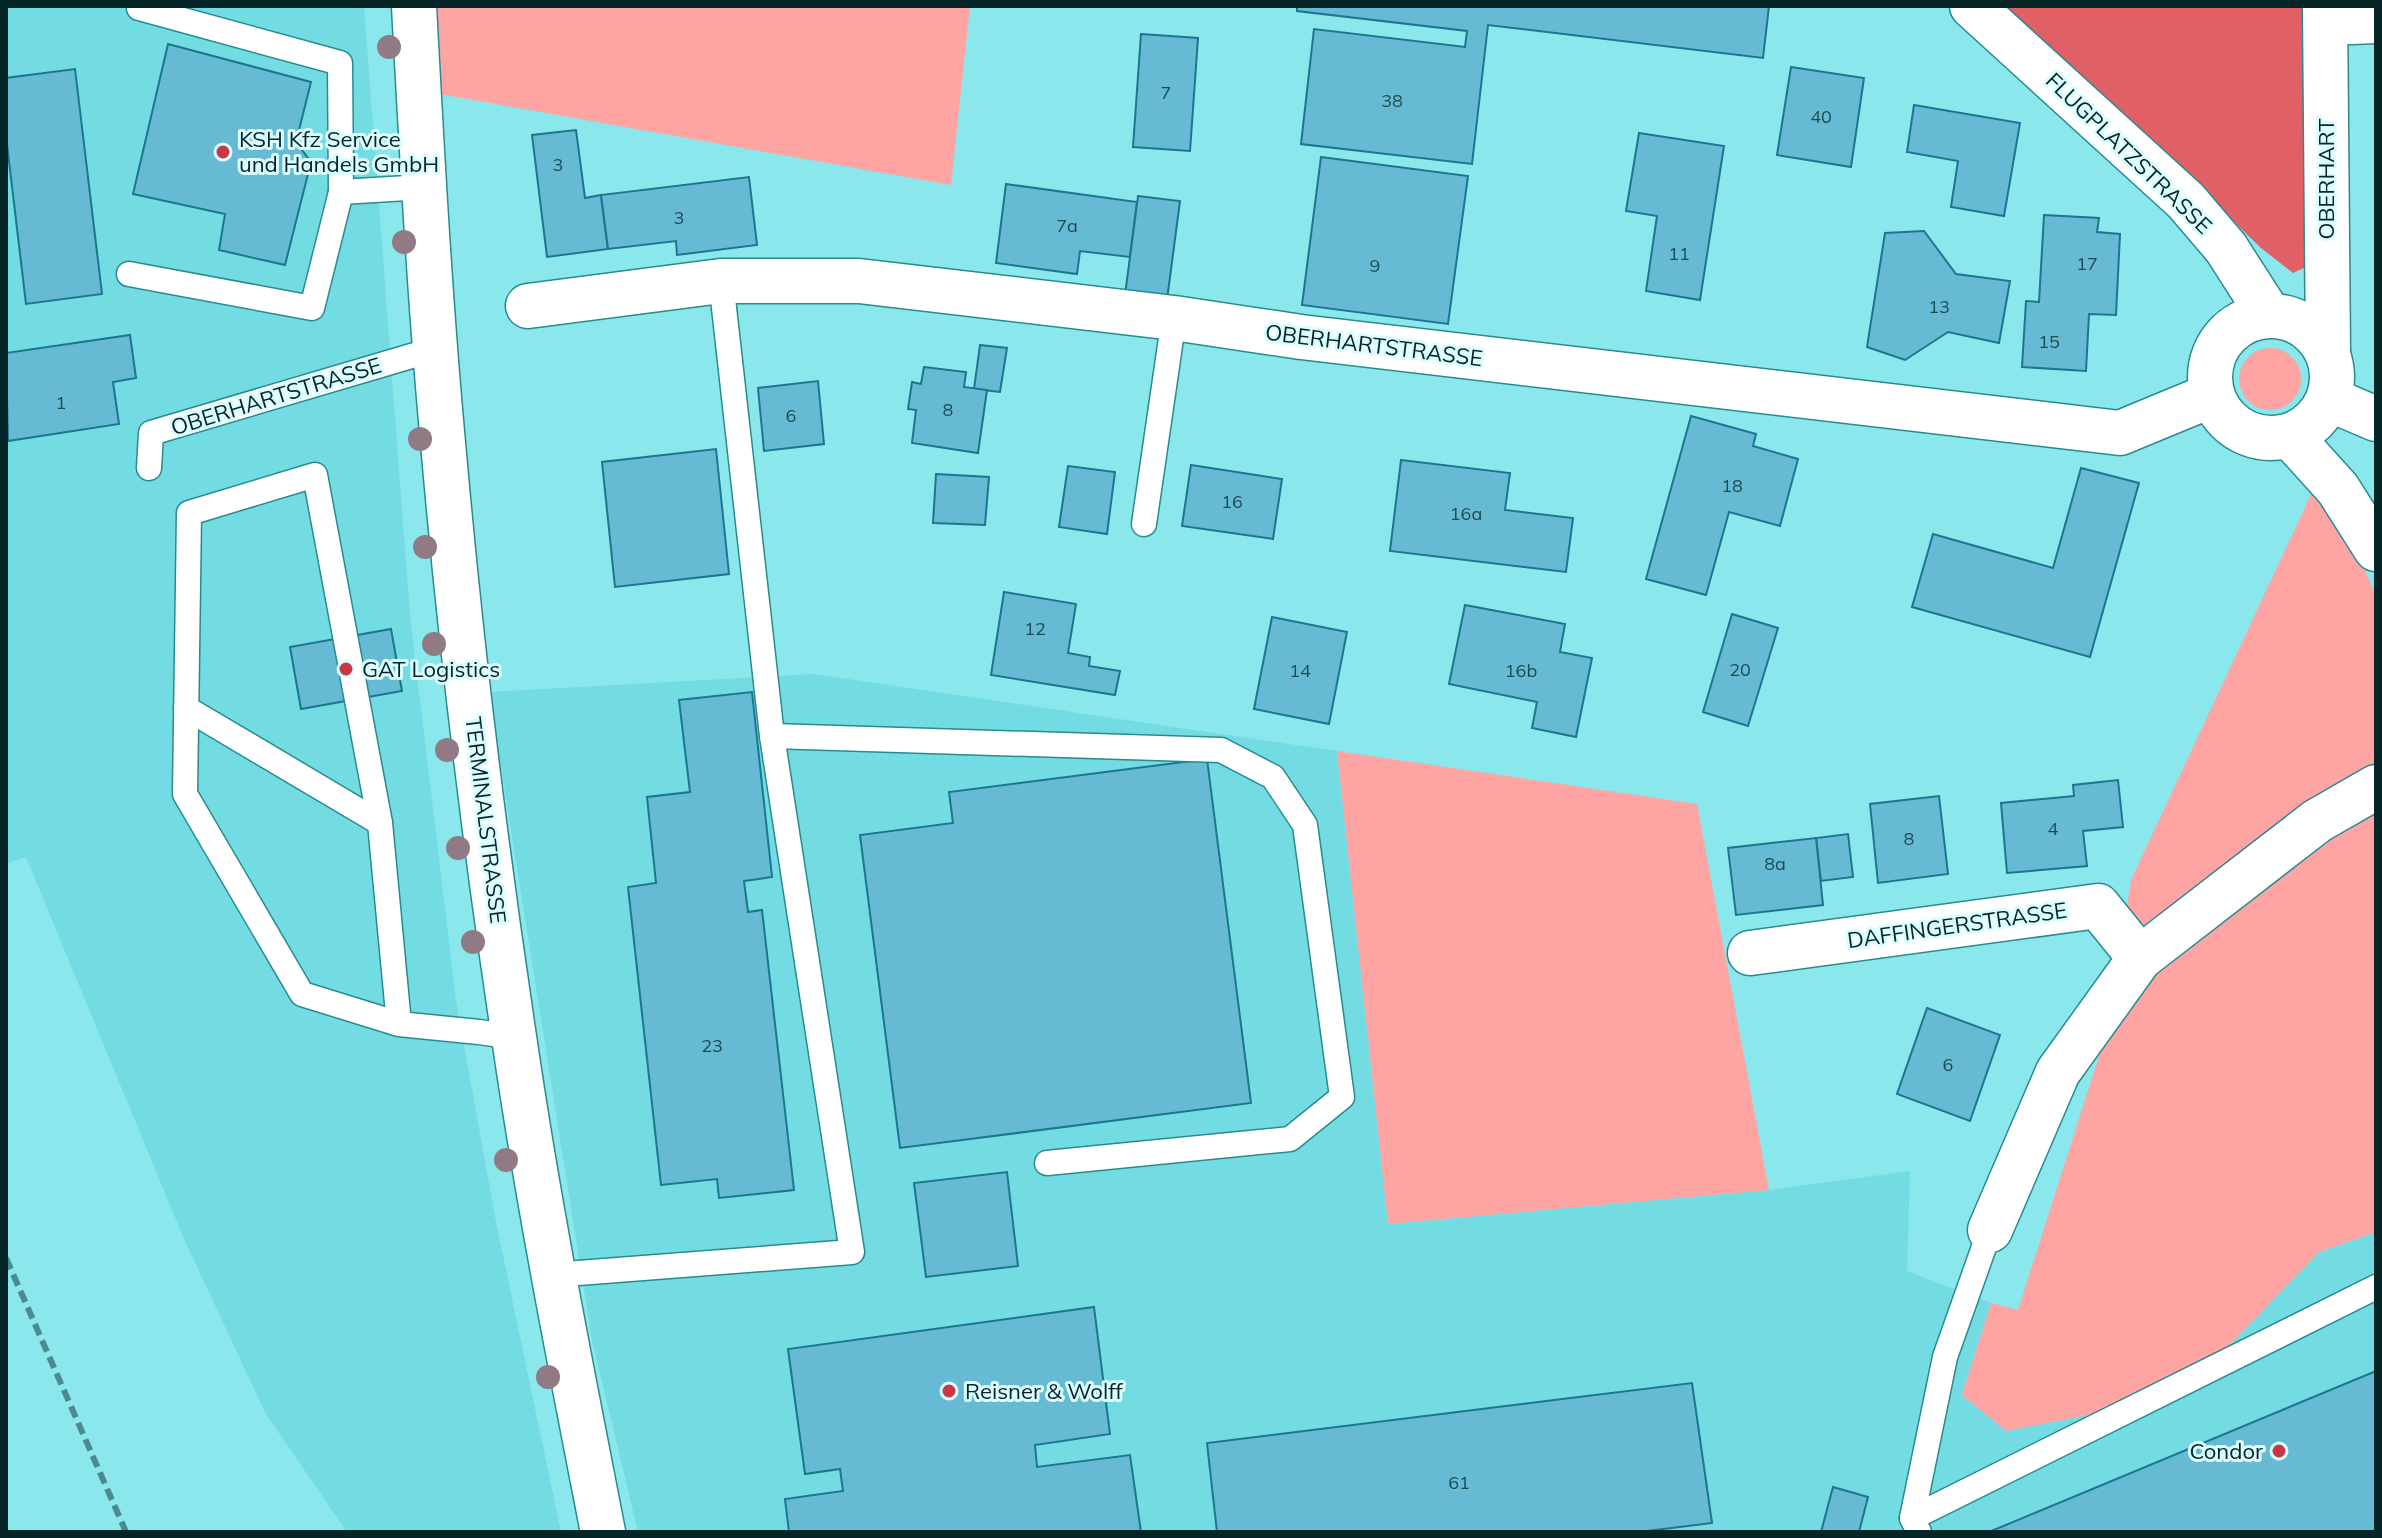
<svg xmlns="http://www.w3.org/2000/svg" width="2382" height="1538" viewBox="0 0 2382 1538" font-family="Mulish,sans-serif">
<rect width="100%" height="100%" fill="#8ae7ec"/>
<!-- built -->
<g fill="#72dce2">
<path d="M6 6H364L410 616 456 1001 497 1227 561 1532H347L266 1414 184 1239 26 857 6 864Z"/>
<path d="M814 674 1337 751 1388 1224 1769 1190 1910 1171 1907 1271 1991 1303 1962 1394 2224 1351 2319 1252 2376 1232V1532H638L592 1340 489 692Z"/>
</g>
<!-- green -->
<g fill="#fea5a4">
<path d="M437 6H970L951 185 439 94Z"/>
<circle cx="2270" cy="379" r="31"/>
<path d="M2314 488 2358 553 2376 597V1232L2319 1252 2224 1351 2114 1410 2006 1431 1962 1395 1991 1303 2018 1310 2106 1034 2131 880Z"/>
<path d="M1337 751 1697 804 1769 1190 1388 1224Z"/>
</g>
<!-- forest -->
<path fill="#e16065" d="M2004 6H2314L2306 267 2293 273 2261 248 2116 108Z"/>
<!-- building -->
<g fill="#67bad4" stroke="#1a778f" stroke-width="2">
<path d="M1297 6H1769L1763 58 1488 25 1472 164 1301 144 1314 29 1465 47 1467 31 1297 11Z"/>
<path d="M1141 34 1198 38 1190 151 1133 147Z"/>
<path d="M168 44 311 82 296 142 311 162 285 265 219 250 225 214 133 194Z"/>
<path d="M1791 67 1864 78 1851 167 1777 155Z"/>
<path d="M75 69 102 294 26 304 6 136V78Z"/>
<path d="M1914 105 2020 123 2004 216 1951 207 1958 161 1907 152Z"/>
<path d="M576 130 585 198 601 195 608 249 547 257 532 135Z"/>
<path d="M1639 133 1724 146 1700 300 1646 291 1657 216 1626 211Z"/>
<path d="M1321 157 1468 176 1448 324 1302 305Z"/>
<path d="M749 177 757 245 677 255 676 241 608 249 601 195Z"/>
<path d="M1006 184 1137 202 1130 257 1080 251 1077 274 996 263Z"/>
<path d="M1138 196 1180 201 1167 300 1125 295Z"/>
<path d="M2044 215 2099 218 2097 232 2120 234 2116 315 2089 314 2086 371 2022 367 2026 301 2039 302Z"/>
<path d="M1924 231 1956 274 2010 281 1999 343 1948 332 1905 360 1867 347 1885 233Z"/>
<path d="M130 335 136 378 113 382 119 424 8 441 6 353Z"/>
<path d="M980 345 1007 348 1000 392 974 389Z"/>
<path d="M924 367 966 372 964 387 987 390 978 453 912 443 916 410 908 409 912 382 921 384Z"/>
<path d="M818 381 824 444 764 451 758 388Z"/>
<path d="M1691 416 1756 434 1753 446 1798 459 1780 526 1729 512 1706 595 1646 579Z"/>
<path d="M716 449 729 574 615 587 602 462Z"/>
<path d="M1401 460 1510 473 1505 510 1573 518 1566 572 1390 551Z"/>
<path d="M1191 465 1282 479 1273 539 1182 526Z"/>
<path d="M1068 466 1115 472 1107 534 1059 527Z"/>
<path d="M2081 468 2139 483 2090 657 1912 607 1933 534 2053 568Z"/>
<path d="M936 474 989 477 985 525 933 523Z"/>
<path d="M1004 592 1076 604 1068 653 1090 657 1089 666 1120 671 1115 695 991 675Z"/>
<path d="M1465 605 1565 624 1560 652 1592 658 1576 737 1532 728 1537 702 1449 684Z"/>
<path d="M1732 614 1778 628 1748 726 1703 712Z"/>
<path d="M1272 617 1347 632 1329 724 1254 709Z"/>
<path d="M391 629 402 691 301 709 290 647Z"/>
<path d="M752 692 772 877 744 881 748 912 762 910 794 1190 719 1198 717 1179 661 1185 628 887 656 883 647 797 690 792 679 700Z"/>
<path d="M1207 759 1251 1103 900 1148 860 835 953 823 949 792Z"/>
<path d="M2118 780 2123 827 2083 831 2087 866 2007 873 2001 803 2074 796 2073 785Z"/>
<path d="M1939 796 1948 874 1878 883 1870 804Z"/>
<path d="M1848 834 1853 877 1821 881 1816 838Z"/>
<path d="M1816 838 1823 905 1736 915 1728 848Z"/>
<path d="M1927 1008 2000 1035 1970 1121 1897 1094Z"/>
<path d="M1007 1172 1018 1266 926 1277 914 1183Z"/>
<path d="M1094 1307 1110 1434 1035 1445 1037 1467 1130 1455 1141 1532H789L785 1499 843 1491 840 1469 805 1474 788 1349Z"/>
<path d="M2376 1371V1532H1989Z"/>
<path d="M1692 1383 1712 1523 1639 1532H1217L1207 1443Z"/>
<path d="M1833 1487 1868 1497 1859 1532H1821Z"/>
</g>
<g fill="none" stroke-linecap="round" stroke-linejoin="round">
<!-- lane casing -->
<g stroke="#278b91" stroke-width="27">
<g id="lane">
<path d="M139 8 340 63 341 192 424 187"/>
<path d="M129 274 312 308 341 192"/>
<path d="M149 468 151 433 435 349"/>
<path d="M1144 524 1174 318"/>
<path d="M186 708 380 823"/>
<path d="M772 736 1221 750 1273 777 1305 825 1342 1097 1290 1139 1047 1163"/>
<path d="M399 1024 380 823 315 475 189 513 185 794 302 994 399 1024 479 1032 514 1037"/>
<path d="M552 1275 852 1252 772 736 721 281"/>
<path d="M1912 1518 1945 1357 1990 1230"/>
<path d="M1919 1532 1912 1518 2376 1287"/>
</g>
</g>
<!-- street casing -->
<g stroke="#278b91" stroke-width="47">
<g id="street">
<path d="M1972 6 2186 201 2226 248 2269 315"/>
<path d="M2325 6 2328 353"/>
<path d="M2325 23 2376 21"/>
<path d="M528 306 721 281H859L1174 318 1301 337 2120 433 2212 395"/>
<circle cx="2271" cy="377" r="61"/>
<path d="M2329 399 2376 419"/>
<path d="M2290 436 2338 489 2376 549"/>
<path d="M1750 953 2098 906 2140 958"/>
<path d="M1990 1230 2058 1072 2140 958 2317 821 2376 787"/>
</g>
</g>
<!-- secondary casing -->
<g stroke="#278b91" stroke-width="47">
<path id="secondary" d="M414 6C422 155 430 305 444 454 461 648 485 844 514 1037 538 1203 571 1368 603 1532"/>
</g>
<!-- lane -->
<use href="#lane" stroke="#fff" stroke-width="24"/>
<!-- street -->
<use href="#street" stroke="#fff" stroke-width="44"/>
<!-- secondary -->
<use href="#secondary" stroke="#fff" stroke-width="44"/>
<!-- rail -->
<path stroke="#4b8b8e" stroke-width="6" stroke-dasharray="12 6" stroke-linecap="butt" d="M6 1258 126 1532"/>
</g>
<!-- trees -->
<g fill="#917a84">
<circle cx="389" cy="47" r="12"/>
<circle cx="404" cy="242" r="12"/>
<circle cx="420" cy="439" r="12"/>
<circle cx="425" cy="547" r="12"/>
<circle cx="434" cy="644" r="12"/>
<circle cx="447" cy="750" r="12"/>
<circle cx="458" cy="848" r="12"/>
<circle cx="473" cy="942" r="12"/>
<circle cx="506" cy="1160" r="12"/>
<circle cx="548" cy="1377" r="12"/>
</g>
<!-- markers -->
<g fill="#c73745" stroke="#dbfdff" stroke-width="3">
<circle cx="223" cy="152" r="8"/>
<circle cx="346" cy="669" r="8"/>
<circle cx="949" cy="1391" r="8"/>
<circle cx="2279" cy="1451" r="8"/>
</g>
<g text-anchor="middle" stroke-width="6" stroke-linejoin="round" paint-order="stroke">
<!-- number labels -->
<g font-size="18" fill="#1e4a52">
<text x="1166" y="99">7</text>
<text x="1392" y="107">38</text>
<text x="1821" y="123">40</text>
<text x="558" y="171">3</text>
<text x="679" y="224">3</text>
<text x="1067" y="232">7a</text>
<text x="1679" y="260">11</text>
<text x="2087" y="270">17</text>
<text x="1375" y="272">9</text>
<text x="1939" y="313">13</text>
<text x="2049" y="348">15</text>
<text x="61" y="409">1</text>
<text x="948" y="416">8</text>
<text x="791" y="422">6</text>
<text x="1732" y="492">18</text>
<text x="1232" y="508">16</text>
<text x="1466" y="520">16a</text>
<text x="1035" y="635">12</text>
<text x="1740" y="676">20</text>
<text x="1300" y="677">14</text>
<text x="1521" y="677">16b</text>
<text x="2053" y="835">4</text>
<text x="1909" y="845">8</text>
<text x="1775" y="870">8a</text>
<text x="712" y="1052">23</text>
<text x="1948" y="1071">6</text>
<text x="1459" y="1489">61</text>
</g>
<!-- poi labels -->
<g font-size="22" fill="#062526" stroke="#dbfdff" text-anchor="start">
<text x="239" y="147">KSH Kfz Service<tspan x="239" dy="25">und Handels GmbH</tspan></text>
<text x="362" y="677">GAT Logistics</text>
<text x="965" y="1399">Reisner &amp; Wolff</text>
<text x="2263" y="1459" text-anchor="end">Condor</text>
</g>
<!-- street labels -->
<g font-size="22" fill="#062526" stroke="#dbfdff">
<text transform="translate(2129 153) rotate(44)" y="8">FLUGPLATZSTRASSE</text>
<text transform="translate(2326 179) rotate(-90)" y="8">OBERHART</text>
<text transform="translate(1374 345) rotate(7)" y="8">OBERHARTSTRASSE</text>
<text transform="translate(276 396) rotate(-17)" y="8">OBERHARTSTRASSE</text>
<text transform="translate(486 820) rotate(83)" y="8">TERMINALSTRASSE</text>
<text transform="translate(1957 925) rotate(-8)" y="8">DAFFINGERSTRASSE</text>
</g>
</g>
<!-- border -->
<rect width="2382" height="1538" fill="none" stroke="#062526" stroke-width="16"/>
</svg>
